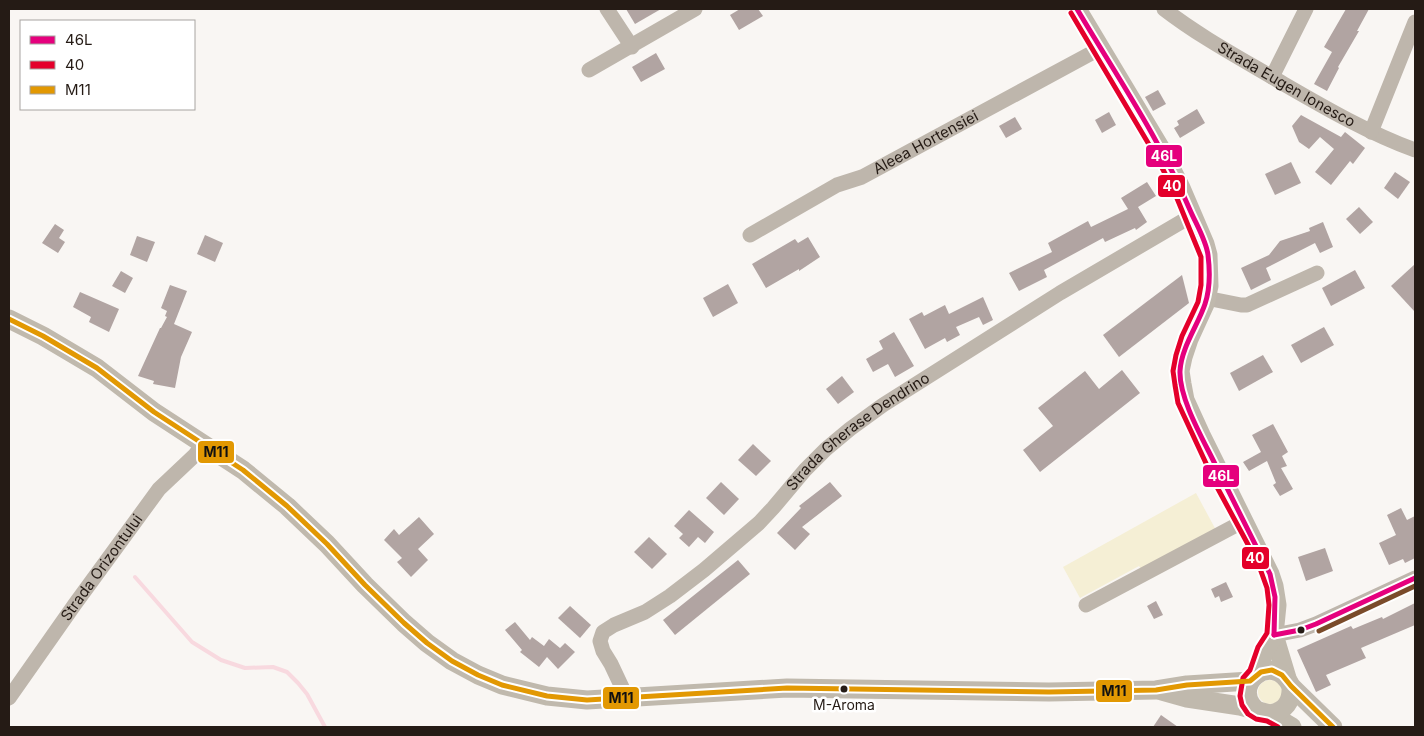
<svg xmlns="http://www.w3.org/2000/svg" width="1424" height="736" viewBox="0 0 1424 736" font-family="Inter,sans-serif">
<rect width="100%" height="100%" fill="#f9f6f3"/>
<!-- green -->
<g fill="#f5efd5">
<path d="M1196 493 1217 532 1143 572 1139 566 1080 598 1063 567Z"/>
<circle cx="1270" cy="692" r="12"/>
</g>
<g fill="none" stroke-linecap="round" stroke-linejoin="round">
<!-- stream -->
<path stroke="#f8d9df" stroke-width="4" d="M135 577 192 642 221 660 245 668 273 667 287 672 298 683 307 694 325 727"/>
</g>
<!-- building -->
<g fill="#b1a4a2">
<path d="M626 9H661L635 24Z"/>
<path d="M740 9H758L763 16 739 30 730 15Z"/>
<path d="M1346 9H1369L1357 31H1359L1338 67 1339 68 1327 91 1314 84 1332 52 1324 47Z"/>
<path d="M656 53 665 69 641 82 632 67Z"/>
<path d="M1158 90 1166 104 1153 111 1145 97Z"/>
<path d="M1197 109 1205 123 1180 138 1174 128 1179 125 1177 121Z"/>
<path d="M1109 112 1116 125 1102 133 1095 120Z"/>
<path d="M1301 115 1341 137 1345 132 1365 148 1353 164 1350 161 1331 185 1315 172 1334 149 1320 137 1309 149 1299 142 1292 126Z"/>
<path d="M1015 117 1022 129 1006 138 999 126Z"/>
<path d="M1291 162 1301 183 1275 195 1265 174Z"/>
<path d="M1395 172 1410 182 1398 199 1384 188Z"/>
<path d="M1147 182 1156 196 1138 207 1147 222 1136 230 1135 228 1105 242 1103 238 1044 270 1047 277 1019 291 1009 273 1052 252 1048 243 1088 221 1091 227 1128 209 1121 198Z"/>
<path d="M1359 207 1373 222 1360 234 1346 219Z"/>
<path d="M1323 222 1333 247 1320 253 1315 243 1266 268 1271 280 1251 290 1241 268 1269 255 1280 241 1310 231 1309 228Z"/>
<path d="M55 224 64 230 59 238 65 242 58 253 42 243Z"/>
<path d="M205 235 223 243 215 262 197 254Z"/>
<path d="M137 236 155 242 147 262 130 255Z"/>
<path d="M808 237 820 257 799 271V269L766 288 752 264 795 239 798 243Z"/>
<path d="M1415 264V312L1391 286Z"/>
<path d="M1355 270 1365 288 1331 306 1322 288Z"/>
<path d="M121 271 133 278 125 293 112 286Z"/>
<path d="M1182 275 1189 303 1119 357 1103 335Z"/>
<path d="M728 284 738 303 713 317 703 298Z"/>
<path d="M170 285 187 291 174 324 192 332 181 357 175 388 153 384 154 381 138 376 160 328H161L167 317 165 316 167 311 161 308Z"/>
<path d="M80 292 119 309 109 332 89 322 91 317 73 307Z"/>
<path d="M983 297 993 320 983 325 979 317 956 327 960 335 947 342 945 338 925 349 909 319 922 312 924 316 945 305 949 314Z"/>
<path d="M1324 327 1334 345 1301 363 1291 345Z"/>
<path d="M894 332 914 366 895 377 888 364 873 372 866 359 883 349 879 341Z"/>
<path d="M1263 355 1273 372 1239 391 1230 373Z"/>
<path d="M1122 370 1140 393 1040 472 1023 450 1053 426 1038 408 1085 371 1099 389Z"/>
<path d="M842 376 854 392 838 404 826 389Z"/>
<path d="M1273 424 1288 452 1282 456 1287 466 1281 468 1293 489 1280 496 1273 485 1276 483 1267 461 1249 471 1243 462 1261 452 1252 435Z"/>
<path d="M753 444 771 461 756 476 738 460Z"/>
<path d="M721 482 739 499 724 515 706 498Z"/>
<path d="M830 482 842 496 802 527 810 534 795 550 777 533 801 508 799 506Z"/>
<path d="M1401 508 1407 520 1415 516V558L1405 563 1403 559 1389 565 1379 543 1396 535 1387 515Z"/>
<path d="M689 510 714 532 705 543 698 537 689 547 679 538 683 534 674 526Z"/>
<path d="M419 517 434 534 418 549 428 560 411 577 397 562 402 558 384 540 394 529 399 535Z"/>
<path d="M649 537 667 554 652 569 634 552Z"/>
<path d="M1325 548 1333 571 1306 581 1298 557Z"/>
<path d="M738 560 750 574 675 635 663 620Z"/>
<path d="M1226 582 1233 597 1221 602 1219 596 1215 598 1211 589Z"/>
<path d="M1156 601 1163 615 1154 619 1147 606Z"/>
<path d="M1415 603V625L1361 648 1366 658 1326 675 1331 685 1316 692 1297 650 1351 626 1353 629 1382 617 1383 619Z"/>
<path d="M570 606 591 625 580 638 558 618Z"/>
<path d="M515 622 530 640 532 637 544 646 549 639 560 648 565 643 575 652 558 669 547 657 539 667 520 652 522 650 505 630Z"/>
<path d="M1161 715 1178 727H1153Z"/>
</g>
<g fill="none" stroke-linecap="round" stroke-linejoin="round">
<!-- minor -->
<g stroke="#beb6ac" stroke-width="15">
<path d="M607 9 632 47"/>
<path id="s1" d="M1164 9C1199 36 1238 57 1277 80 1322 106 1366 132 1415 150"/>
<path d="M589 70 695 9"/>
<path d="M1272 77 1306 9"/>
<path d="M1371 132 1415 22"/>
<path id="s2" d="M750 235 837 185 862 177 1101 48"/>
<path d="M1206 298 1241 305H1247L1317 273"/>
<path d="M1086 605 1244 521"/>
<path d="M1274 635 1300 630 1316 624 1415 578"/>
<path id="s3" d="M9 698 75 604 159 489 195 455 203 444"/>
<path id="s4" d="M627 698 611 664 603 651 600 641 603 632 614 625 645 612 670 596 704 570 759 523 773 508 805 470 826 449 850 429 883 405 1060 293 1193 215"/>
</g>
<!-- major -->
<g stroke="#c0b9ad" stroke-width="19">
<path d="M1077 9 1164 154 1181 188 1205 244 1208 255 1209 286 1205 304 1189 339 1183 357 1180 371 1182 384 1185 400 1201 435 1270 574 1274 586 1277 605 1274 635 1287 678"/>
<path d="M9 319 43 336 97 368 154 412 243 470 287 506 327 544 365 585 404 623 427 643 452 661 478 675 502 685 547 696 587 700 787 688 1049 692 1156 690 1187 685 1250 681"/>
<path d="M1257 674 1265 650 1274 635"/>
<path d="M1162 691 1187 698 1240 706 1270 714 1292 727"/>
<path d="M1259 712C1226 688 1272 648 1291 686L1333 727"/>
<path d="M1270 714C1285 711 1292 702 1291 686"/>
</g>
<!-- bus-1 casing -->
<g stroke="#fff" stroke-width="9">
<g id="bus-1">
<path d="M1077 9C1116 75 1160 139 1190 210 1196 224 1206 240 1208 255 1210 271 1210 289 1205 304 1198 325 1181 348 1180 371 1179 399 1204 441 1216 466 1234 502 1252 538 1270 574L1275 597 1274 635"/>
<path d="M1274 635 1300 630 1316 624 1415 578"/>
</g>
</g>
<!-- bus-2 casing -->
<g stroke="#fff" stroke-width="9">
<path id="bus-2" d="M1071 13 1157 158 1174 191 1201 257V285L1198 302 1182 336 1176 355 1173 371 1175 385 1178 403 1217 487 1258 563 1267 588 1269 605 1267 633 1258 647 1250 670 1243 678 1240 696 1242 705 1248 714 1256 719 1267 721 1278 727"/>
</g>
<!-- bus-3 casing -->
<g stroke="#fff" stroke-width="9">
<path id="bus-3" d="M9 319 43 336 97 368 154 412 243 470 287 506 327 544 365 585 404 623 427 643 452 661 478 675 502 685 547 696 587 700 787 688 1049 692 1156 690 1187 685 1250 681 1261 672 1272 670 1282 675 1291 686 1333 727"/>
</g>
<!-- bus-4 casing -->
<g stroke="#fff" stroke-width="9">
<path id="bus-4" d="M1319 631 1415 586"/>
</g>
<!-- bus-1 -->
<use href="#bus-1" stroke="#e5007d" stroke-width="5"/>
<!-- bus-2 -->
<use href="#bus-2" stroke="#e4002b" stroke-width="5"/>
<!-- bus-3 -->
<use href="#bus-3" stroke="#e29802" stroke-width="5"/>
<!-- bus-4 -->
<use href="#bus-4" stroke="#7a4b2a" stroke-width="5"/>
</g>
<!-- markers -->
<g fill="#251b15" stroke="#fff" stroke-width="2">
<circle cx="1301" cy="630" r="4.5"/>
<circle cx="844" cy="689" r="4.5"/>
</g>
<g text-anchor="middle" stroke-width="5" stroke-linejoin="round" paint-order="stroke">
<!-- bus labels -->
<g font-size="14" fill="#251b15" stroke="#fff">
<text x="844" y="710">M-Aroma</text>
</g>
<!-- street labels -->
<g font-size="15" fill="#251b15" stroke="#fff">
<text dy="5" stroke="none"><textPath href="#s1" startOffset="144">Strada Eugen Ionesco</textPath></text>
<text dy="5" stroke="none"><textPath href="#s2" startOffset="199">Aleea Hortensiei</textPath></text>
<text dy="5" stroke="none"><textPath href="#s4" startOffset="400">Strada Gherase Dendrino</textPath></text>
<text dy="5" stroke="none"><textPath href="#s3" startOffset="160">Strada Orizontului</textPath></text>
</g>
</g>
<g stroke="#fff" stroke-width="2">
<rect x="1145" y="144" width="38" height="24" rx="5" fill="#e5007d"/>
<rect x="1157" y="174" width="29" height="24" rx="5" fill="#e4002b"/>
<rect x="197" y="440" width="38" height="24" rx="5" fill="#e29802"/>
<rect x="1202" y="464" width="38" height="24" rx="5" fill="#e5007d"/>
<rect x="1241" y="546" width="29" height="24" rx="5" fill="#e4002b"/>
<rect x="1095" y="679" width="38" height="24" rx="5" fill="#e29802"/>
<rect x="602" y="686" width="38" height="24" rx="5" fill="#e29802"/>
</g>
<g font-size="14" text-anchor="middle" font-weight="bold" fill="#fff">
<text x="1164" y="161">46L</text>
<text x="1172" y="191">40</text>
<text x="1221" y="481">46L</text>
<text x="1255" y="563">40</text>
</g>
<g font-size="14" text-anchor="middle" font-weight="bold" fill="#111">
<text x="216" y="457">M11</text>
<text x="1114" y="696">M11</text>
<text x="621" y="703">M11</text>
</g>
<!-- border -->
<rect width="1424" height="736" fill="none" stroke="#251b15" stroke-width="20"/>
<!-- legend -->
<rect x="20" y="20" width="175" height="90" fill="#ffffff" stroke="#a8a4a1"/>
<rect x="30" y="36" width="25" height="8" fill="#e5007d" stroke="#a8a4a1"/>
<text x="65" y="45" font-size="15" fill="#251b15">46L</text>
<rect x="30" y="61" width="25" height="8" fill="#e4002b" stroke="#a8a4a1"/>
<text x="65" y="70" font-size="15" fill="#251b15">40</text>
<rect x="30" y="86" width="25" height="8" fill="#e29802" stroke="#a8a4a1"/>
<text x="65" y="95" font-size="15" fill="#251b15">M11</text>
</svg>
